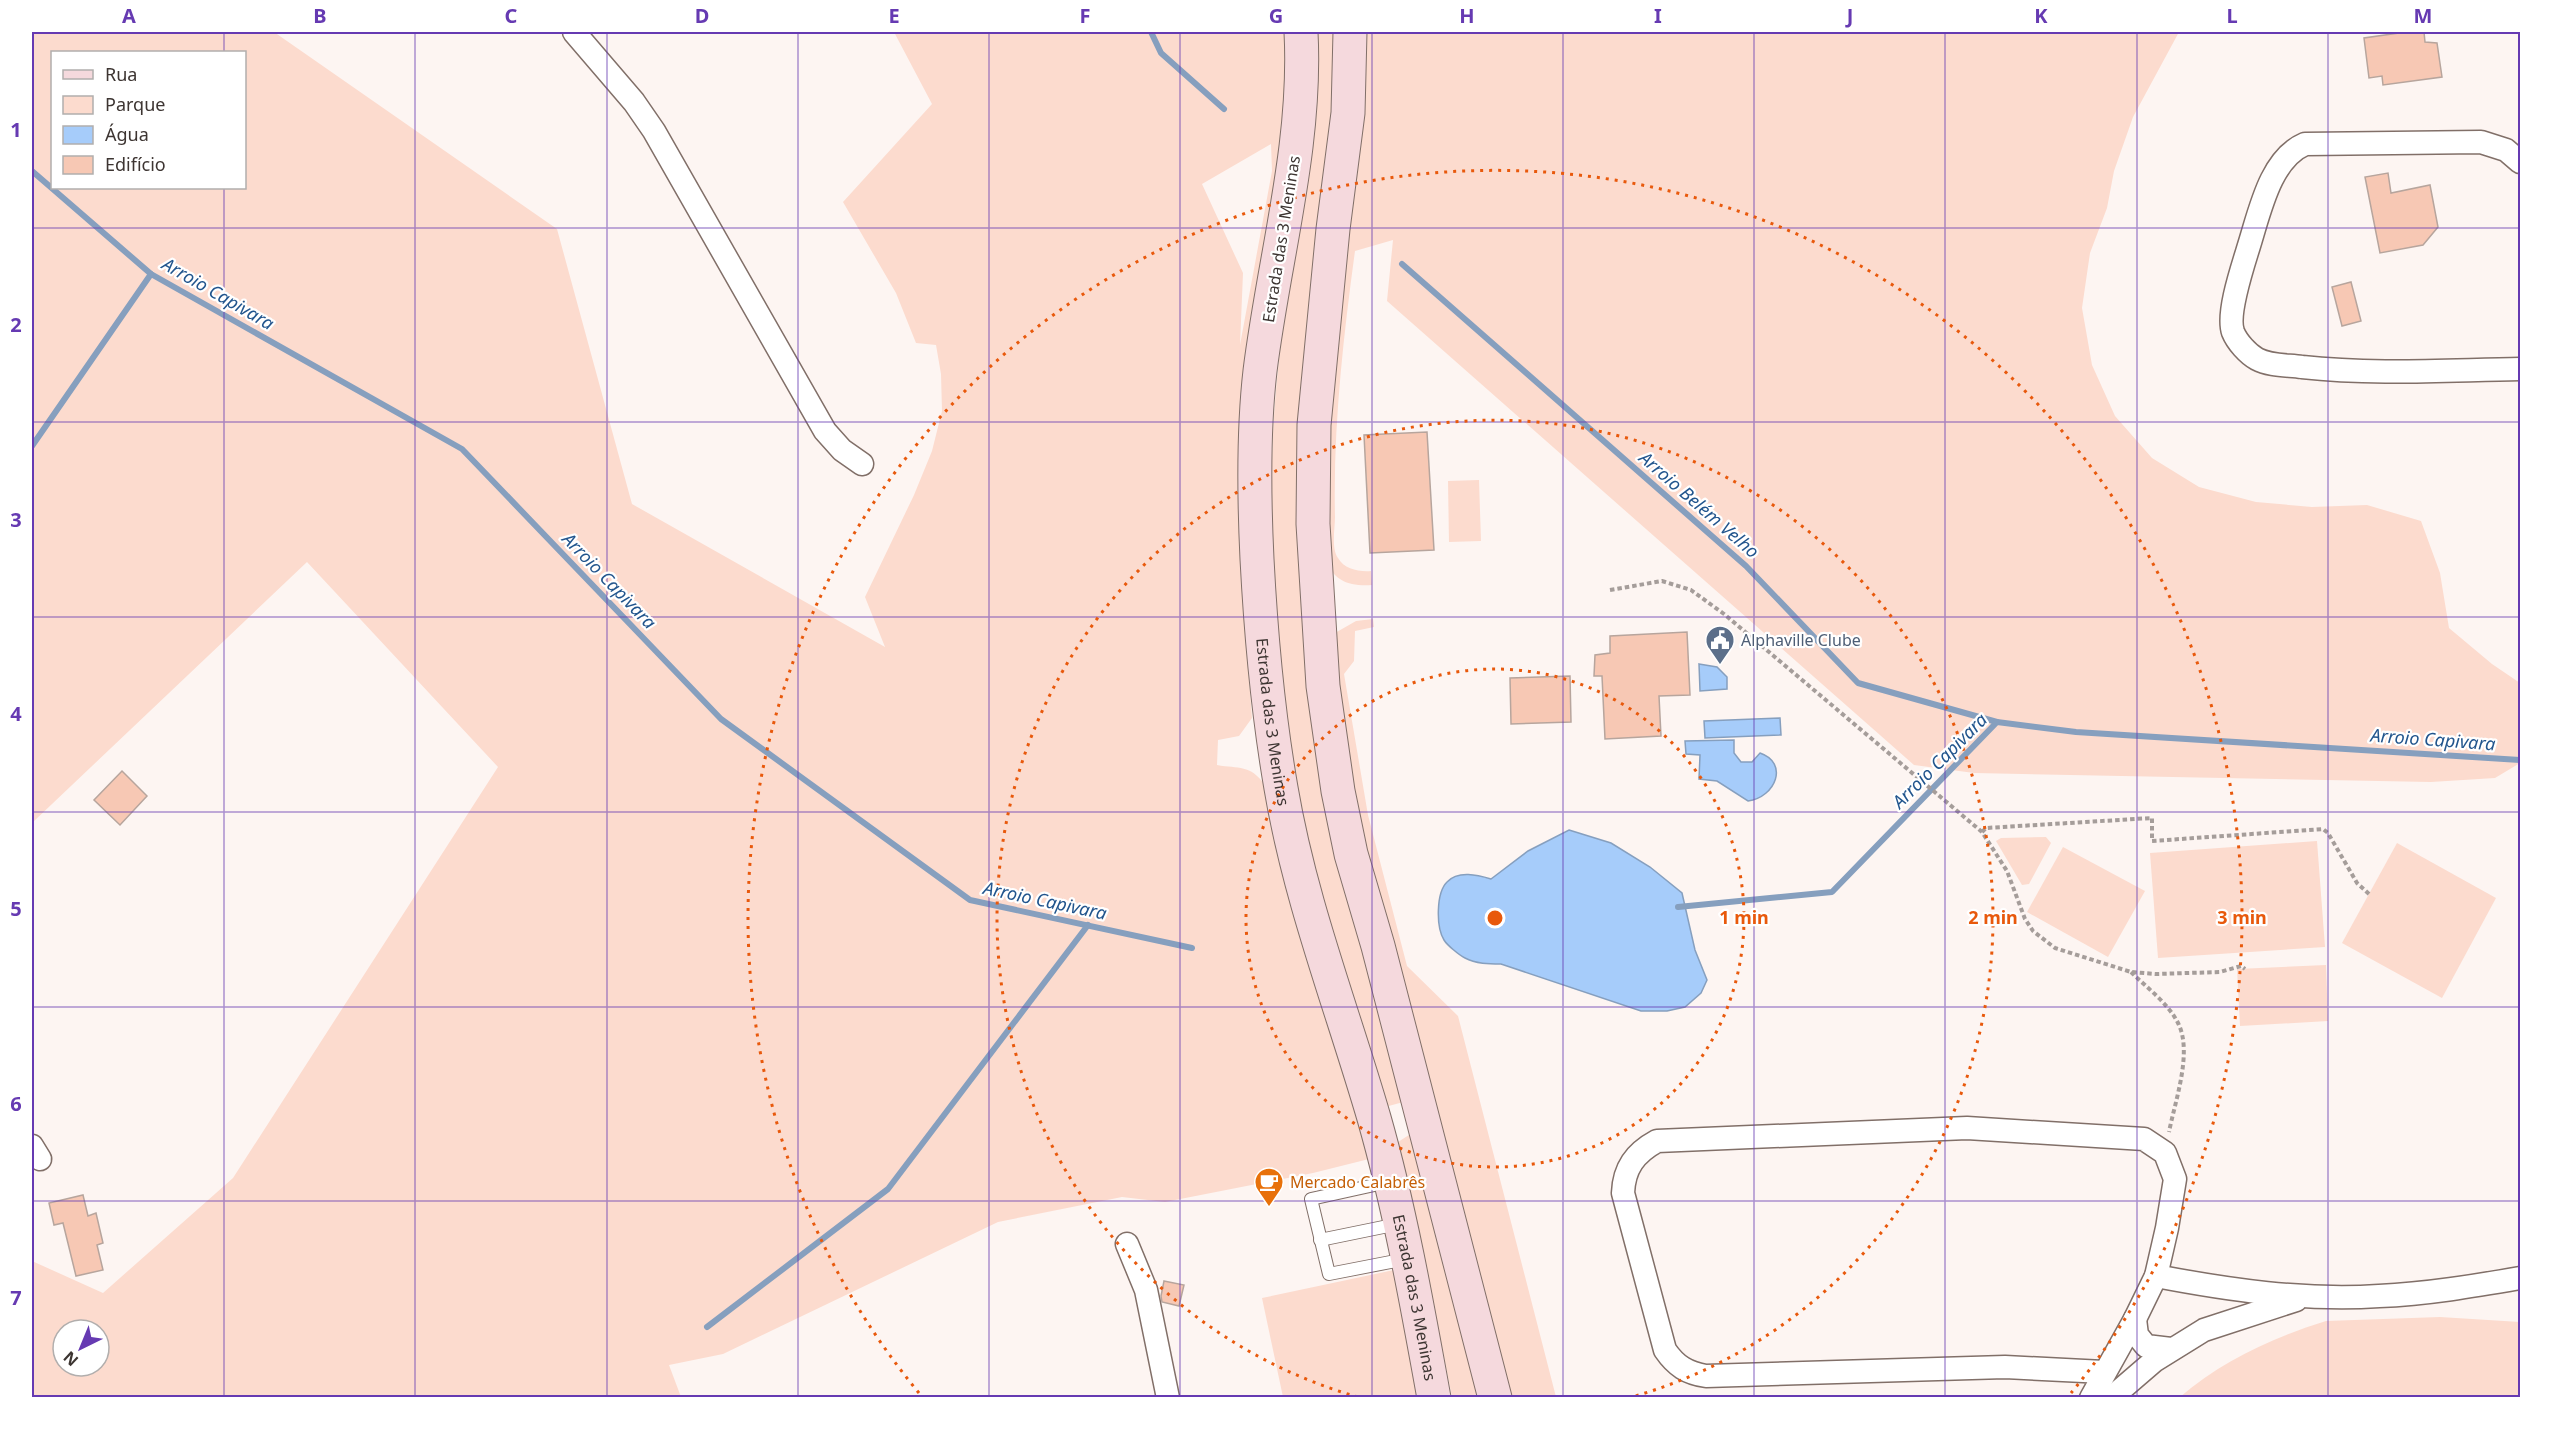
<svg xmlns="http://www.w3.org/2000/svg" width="2552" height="1429" viewBox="0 0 2552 1429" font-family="'Noto Sans',sans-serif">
<rect width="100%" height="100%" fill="#fdf5f2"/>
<!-- green -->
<g fill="#fcdbce" fill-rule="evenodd">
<path d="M32 32H274L557 229 632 504 885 647 865 597 914 495 932 451 942 411 941 374 936 345 916 343 896 293 843 202 932 104 894 32H1291L1241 573 1252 718 1239 736 1218 740 1217 765C1239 769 1250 764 1265 785L1333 1036 1369 1159 1313 1173 1165 1202 1122 1197 998 1222 723 1354 669 1365 681 1397H32V1261L103 1293 233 1178 498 767 307 562 32 823ZM52 52H244V188H52ZM1271 144 1272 171 1240 345 1243 273 1202 184ZM63 1330H99V1366H63Z"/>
<path d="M1311 32H1340L1300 526 1407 1101 1385 1107C1359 1021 1329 936 1310 849 1282 720 1270 594 1272 462 1274 355 1296 248 1307 141 1310 105 1309 68 1311 32Z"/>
<path d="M1363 32H2179L2133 117 2114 171 2107 208 2090 253 2082 308 2092 365 2115 416 2152 458 2199 487 2256 502 2312 507 2367 505 2421 521 2440 573 2449 628 2492 664 2520 683V763L2495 778 2431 782 1974 773 1914 765 1387 301 1393 240 1355 251C1343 339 1333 428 1335 517 1335 529 1331 548 1338 558 1344 569 1359 572 1371 571L1372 585C1325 588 1326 559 1320 524Z"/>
<path d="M1479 480 1481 541 1449 542 1448 481Z"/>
<path d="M1373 619 1374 627 1355 631 1354 661 1344 674 1368 815 1407 966 1458 1016 1556 1397H1508L1342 759 1335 633 1356 621Z"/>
<path d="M2046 837 2051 843 2029 884 2022 885 1996 841 2001 838Z"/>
<path d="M2317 841 2325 947 2158 958 2150 853Z"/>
<path d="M2397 843 2496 898 2442 998 2342 943Z"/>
<path d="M2063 847 2145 891 2108 957 2027 912Z"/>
<path d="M2326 965 2328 1021 2240 1026 2237 969Z"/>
<path d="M1409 1135 1414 1136 1479 1397H1452L1426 1267 1395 1152 1398 1142Z"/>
<path d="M1394 1270 1420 1397H1283L1262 1298Z"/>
<path d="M2440 1317 2520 1322V1397H2180C2221 1361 2274 1337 2326 1321Z"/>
</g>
<!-- water -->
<g fill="#a6ccfa" stroke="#869fbe" stroke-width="1.5">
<path d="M1699 664 1717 667 1727 677V689L1700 691Z"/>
<path d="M1780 718 1781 735 1705 738 1704 721Z"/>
<path d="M1734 740V753L1741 762H1752L1760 753C1789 763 1776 797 1748 801L1717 781 1699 779 1700 755 1686 754 1685 741Z"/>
<path d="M1569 830 1611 843 1650 867 1682 893 1695 950 1707 980 1701 993 1685 1007 1667 1011H1641L1501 964C1489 964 1476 964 1465 958 1459 955 1447 945 1444 940 1436 927 1436 893 1447 882 1458 870 1478 875 1491 879L1528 851Z"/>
</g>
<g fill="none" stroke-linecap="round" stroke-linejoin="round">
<!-- stream -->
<g stroke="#869fbe" stroke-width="6">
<path d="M1151 32 1161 53 1224 109"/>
<path d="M32 171 151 274 462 449 721 719 970 900 1192 948"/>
<path d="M1402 264 1746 566 1858 683 1997 722"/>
<path d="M32 446 151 274"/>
<path d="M1678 907 1832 892 1997 722 2076 732 2520 760"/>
<path d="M707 1327 888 1189 1088 925"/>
</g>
</g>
<!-- building -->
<g fill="#f7c8b4" stroke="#b7a59d" stroke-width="1.5">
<path d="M2406 32H2424L2425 42 2437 43 2442 77 2383 85 2382 76 2369 78 2364 38Z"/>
<path d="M2388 173 2391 193 2430 185 2438 227 2423 245 2380 253 2365 177Z"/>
<path d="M2351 282 2361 321 2342 326 2332 287Z"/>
<path d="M1427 432 1434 550 1370 553 1364 435Z"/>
<path d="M1687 632 1690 695 1659 696 1661 736 1605 739 1602 676H1594L1595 655 1610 653V636Z"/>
<path d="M1570 676 1571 722 1511 724 1510 678Z"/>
<path d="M122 771 147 796 120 825 94 800Z"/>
<path d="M83 1195 88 1216 96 1213 103 1243 97 1245 103 1270 76 1276 63 1223 54 1225 49 1203Z"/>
<path d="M1164 1281 1184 1285 1179 1306 1162 1302 1161 1296Z"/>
</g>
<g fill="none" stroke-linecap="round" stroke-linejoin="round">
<!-- lane casing -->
<g stroke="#816f68" stroke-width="14">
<g id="lane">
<path d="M1388 1182 1311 1199 1329 1274 1406 1259"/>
<path d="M1320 1240 1398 1224"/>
</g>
</g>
<!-- street casing -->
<g stroke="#816f68" stroke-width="25">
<g id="street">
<path d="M574 32 634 102 654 131 825 431 842 450 862 464"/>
<path d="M2520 162 2506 150 2481 142 2305 144C2272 158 2261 206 2251 239 2245 260 2226 312 2233 332 2237 342 2248 354 2257 359 2270 366 2288 365 2302 367 2374 375 2448 370 2520 369"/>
<path d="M32 1146 40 1159"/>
<path d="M1127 1244 1146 1290 1168 1398"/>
<path d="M2156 1276C2229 1290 2305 1301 2379 1296 2427 1294 2474 1286 2520 1278"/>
<path d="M2135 1319 2137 1335 2146 1346 2171 1349"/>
<path d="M2091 1398 2135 1319 2156 1276 2167 1228 2175 1179 2165 1153 2144 1139 1967 1128 1657 1141C1635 1153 1624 1168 1623 1193L1665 1350C1676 1366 1687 1373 1706 1376L2005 1367 2104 1372"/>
<path d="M2111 1398 2154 1361 2204 1330 2296 1300"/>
</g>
</g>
<!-- secondary casing -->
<g stroke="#816f68" stroke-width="35">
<g id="secondary">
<path id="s1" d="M1301 32C1307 146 1274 258 1260 371 1253 432 1254 497 1257 559 1261 636 1268 713 1281 788 1300 901 1342 1008 1374 1118 1400 1209 1417 1304 1434 1398"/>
<path d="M1350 32 1348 113 1333 229 1314 425 1313 524 1323 686 1338 791 1351 854 1378 946 1495 1398"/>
</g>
</g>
<!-- path -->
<g stroke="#a59d9a" stroke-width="4" stroke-dasharray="4.5 3" stroke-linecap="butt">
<path d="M1610 590 1662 581 1691 590 1724 614 1982 832 2007 871 2025 919 2033 931 2055 948 2131 972 2156 974 2220 972 2241 966 2245 969"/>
<path d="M1982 832 1986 828 2152 818V841L2323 829 2328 833 2357 883 2369 894"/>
<path d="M2131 972C2147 988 2168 1003 2178 1023 2193 1052 2175 1101 2169 1132"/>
</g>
<!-- lane -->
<use href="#lane" stroke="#fff" stroke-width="12"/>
<!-- street -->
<use href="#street" stroke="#fff" stroke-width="22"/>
<!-- secondary -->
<use href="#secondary" stroke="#f5d9dd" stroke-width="33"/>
</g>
<!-- grid -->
<path fill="none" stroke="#663ab2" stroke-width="1.5" stroke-opacity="0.55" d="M224 32V52M415 32V1398M607 32V1398M798 32V1398M989 32V1398M1180 32V1398M1372 32V1398M1563 32V1398M1754 32V1398M1945 32V1398M2137 32V1398M2328 32V1398M224 188V1398M32 228H2520M32 422H2520M32 617H2520M32 812H2520M32 1007H2520M32 1201H2520"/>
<!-- distance rings -->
<g fill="none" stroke="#e8590c" stroke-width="3" stroke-dasharray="3 6">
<circle cx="1495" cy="918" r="249"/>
<path d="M1358 1397A498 498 0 1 1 1632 1397"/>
<path d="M919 1393A747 747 0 1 1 2071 1393"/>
</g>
<!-- icons -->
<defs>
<g id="civic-pin" transform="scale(1.5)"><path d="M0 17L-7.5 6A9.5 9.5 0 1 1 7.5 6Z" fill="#5c6f8a" stroke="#fff"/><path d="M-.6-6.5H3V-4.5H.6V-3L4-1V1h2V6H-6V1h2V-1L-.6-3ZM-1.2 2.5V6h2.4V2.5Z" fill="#fff"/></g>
<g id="cafe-pin" transform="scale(1.5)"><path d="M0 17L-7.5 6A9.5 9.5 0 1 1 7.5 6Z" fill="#e8710a" stroke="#fff"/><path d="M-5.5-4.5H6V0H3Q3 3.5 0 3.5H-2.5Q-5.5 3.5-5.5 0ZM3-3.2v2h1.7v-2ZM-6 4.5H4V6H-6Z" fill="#fff"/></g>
</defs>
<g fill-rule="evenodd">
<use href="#civic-pin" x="1720" y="640"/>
<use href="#cafe-pin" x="1269" y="1182"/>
</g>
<g text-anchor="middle" stroke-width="4.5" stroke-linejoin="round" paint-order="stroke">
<!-- street labels -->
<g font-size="16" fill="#3d3532" stroke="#fff">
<text transform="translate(1281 239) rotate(-81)" y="6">Estrada das 3 Meninas</text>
<text dy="6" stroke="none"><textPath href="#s1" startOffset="694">Estrada das 3 Meninas</textPath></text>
<text dy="6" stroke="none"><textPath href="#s1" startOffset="1288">Estrada das 3 Meninas</textPath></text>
</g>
<!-- service labels -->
<g font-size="16" fill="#4e5e75" stroke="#fff" text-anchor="start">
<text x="1741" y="646">Alphaville Clube</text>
</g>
<!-- food labels -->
<g font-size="16" fill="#c56008" stroke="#fff" text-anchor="start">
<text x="1290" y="1188">Mercado Calabrês</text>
</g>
<!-- water labels -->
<g font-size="18" font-style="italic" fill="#22558d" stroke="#fff">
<text transform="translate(218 294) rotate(30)" y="6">Arroio Capivara</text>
<text transform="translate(1699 505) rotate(41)" y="6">Arroio Belém Velho</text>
<text transform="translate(609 581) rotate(46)" y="6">Arroio Capivara</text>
<text transform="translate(2433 740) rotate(4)" y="6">Arroio Capivara</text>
<text transform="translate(1940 761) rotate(-45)" y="6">Arroio Capivara</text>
<text transform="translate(1045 901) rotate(12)" y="6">Arroio Capivara</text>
</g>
</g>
<circle cx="1495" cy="918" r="9" fill="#e8590c" stroke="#fff" stroke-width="3"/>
<g font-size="18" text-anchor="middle" font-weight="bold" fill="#e8590c" stroke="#fff" stroke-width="4.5" stroke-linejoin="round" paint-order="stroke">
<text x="1744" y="924">1 min</text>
<text x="1993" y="924">2 min</text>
<text x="2242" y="924">3 min</text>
</g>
<!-- border -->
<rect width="2552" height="1429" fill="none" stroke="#ffffff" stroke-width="66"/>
<!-- legend -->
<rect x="51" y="51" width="195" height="138" fill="#ffffff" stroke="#b1aead" stroke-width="1.5"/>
<rect x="63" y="70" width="30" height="9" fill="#f5d9dd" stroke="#b1aead" stroke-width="1.5"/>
<text x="105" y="81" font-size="18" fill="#3d3532">Rua</text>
<rect x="63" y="96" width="30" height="18" fill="#fcdbce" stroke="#b1aead" stroke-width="1.5"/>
<text x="105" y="111" font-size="18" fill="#3d3532">Parque</text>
<rect x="63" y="126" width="30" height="18" fill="#a6ccfa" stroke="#b1aead" stroke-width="1.5"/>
<text x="105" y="141" font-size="18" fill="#3d3532">Água</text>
<rect x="63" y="156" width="30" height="18" fill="#f7c8b4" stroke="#b1aead" stroke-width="1.5"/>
<text x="105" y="171" font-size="18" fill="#3d3532">Edifício</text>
<!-- north arrow -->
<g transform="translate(81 1348) rotate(223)"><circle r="28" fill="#ffffff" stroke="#b1aead" stroke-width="1.5"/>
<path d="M0-4.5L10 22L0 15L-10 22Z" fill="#663ab2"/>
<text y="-9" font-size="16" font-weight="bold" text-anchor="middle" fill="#3d3532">N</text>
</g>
<rect x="33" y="33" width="2486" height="1363" fill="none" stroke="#663ab2" stroke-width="2"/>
<g font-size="20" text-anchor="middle" font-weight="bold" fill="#663ab2">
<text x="129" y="23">A</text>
<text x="320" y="23">B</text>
<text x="511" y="23">C</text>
<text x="702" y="23">D</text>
<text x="894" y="23">E</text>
<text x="1085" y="23">F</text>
<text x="1276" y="23">G</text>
<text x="1467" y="23">H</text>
<text x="1658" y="23">I</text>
<text x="1850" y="23">J</text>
<text x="2041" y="23">K</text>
<text x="2232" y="23">L</text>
<text x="2423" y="23">M</text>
<text x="16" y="137">1</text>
<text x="16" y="332">2</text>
<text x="16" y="527">3</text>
<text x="16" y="721">4</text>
<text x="16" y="916">5</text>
<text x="16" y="1111">6</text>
<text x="16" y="1305">7</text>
</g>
</svg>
